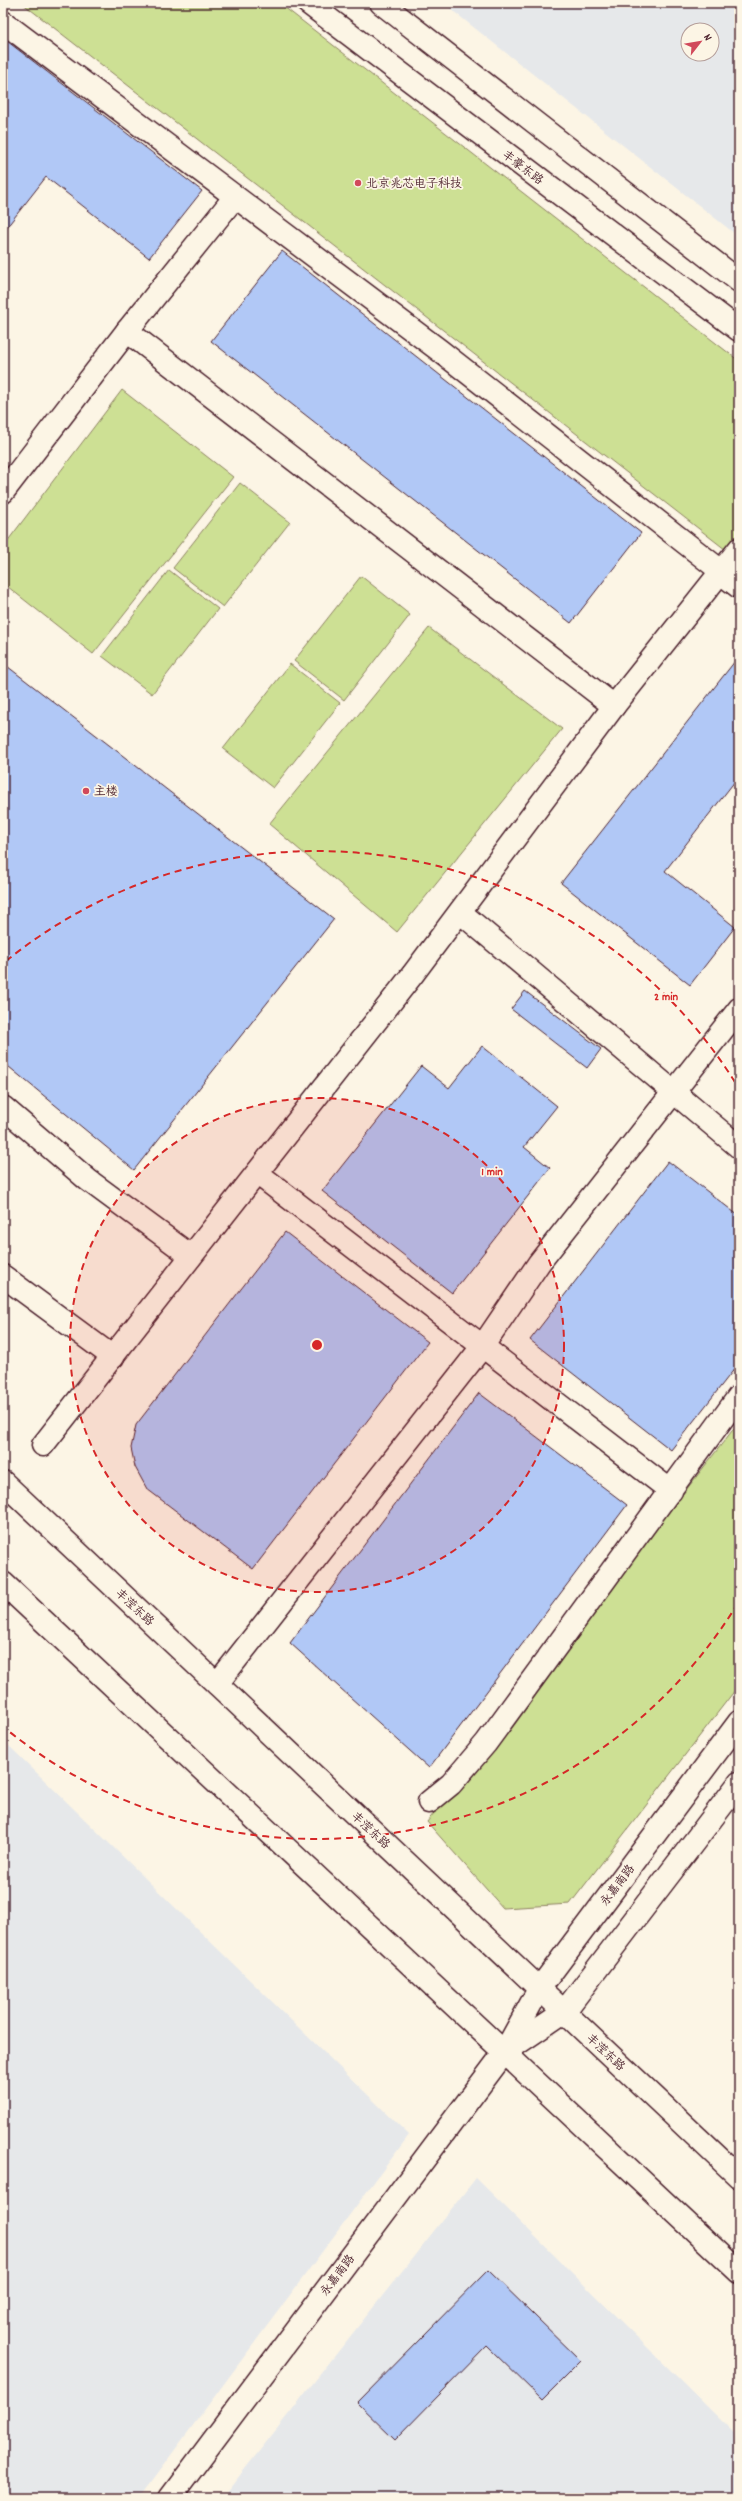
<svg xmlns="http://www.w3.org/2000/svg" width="742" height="2501" viewBox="0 0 742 2501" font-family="Dekko,'LXGW WenKai TC',sans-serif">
<rect width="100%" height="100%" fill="#fcf5e5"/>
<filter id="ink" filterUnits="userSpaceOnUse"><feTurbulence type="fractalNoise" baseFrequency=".025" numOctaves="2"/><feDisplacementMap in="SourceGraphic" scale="8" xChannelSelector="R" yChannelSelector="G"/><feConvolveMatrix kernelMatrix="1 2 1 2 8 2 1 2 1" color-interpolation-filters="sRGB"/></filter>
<g filter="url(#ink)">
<!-- built -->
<g fill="#e6e8ea" fill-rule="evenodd">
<path d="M443 3H739V237ZM688 30H712V54H688Z"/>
<path d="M3 1740 409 2135 139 2498H3Z"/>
<path d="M476 2178 739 2438V2498H222Z"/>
</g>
<!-- green -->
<g fill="#cde094" stroke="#8c8060">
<path d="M22 3H279L739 361V560Z"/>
<path d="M122 390 233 477 93 654 3 583V547Z"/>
<path d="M240 483 290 522 223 607 173 568Z"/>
<path d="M169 570 218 609 152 694 102 656Z"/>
<path d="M361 576 410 615 344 700 294 661Z"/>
<path d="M429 628 562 729 397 932 269 824Z"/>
<path d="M290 664 340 703 273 788 223 749Z"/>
<path d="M739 1422V1685L570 1904 503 1908 427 1822Z"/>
</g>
<!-- building -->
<g fill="#b1c8f6" stroke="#4a1f2b">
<path d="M3 38 202 191 149 258 46 177 3 232Z"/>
<path d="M282 251 641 533 571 623 211 341Z"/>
<path d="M739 656V776L665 871 735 927 690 985 561 883Z"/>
<path d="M3 663 334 919 134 1170 3 1062Z"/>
<path d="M525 991 601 1049 587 1068 511 1009Z"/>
<path d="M482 1046 557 1106 524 1147 550 1168 452 1293 322 1191 421 1066 449 1088Z"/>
<path d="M668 1161 739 1216V1363L671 1450 530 1340Z"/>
<path d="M285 1232 428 1342 253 1569 147 1489 135 1467 131 1448 136 1425Z"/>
<path d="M479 1393 627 1505 429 1768 290 1643Z"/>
<path d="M488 2270 581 2361 542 2400 487 2346 395 2440 357 2403Z"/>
</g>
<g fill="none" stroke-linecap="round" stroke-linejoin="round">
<!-- minor casing -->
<g stroke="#4a1f2b" stroke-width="25">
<g id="minor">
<path d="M308 3 739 330"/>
<path d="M381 3 739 281"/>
<path d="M3 22 439 350 721 571 722 574 739 587"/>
<path d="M127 331 614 706"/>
<path d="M3 492 127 331 234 198"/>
<path d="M460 912 739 1147"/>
<path d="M3 1107 88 1180 191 1256"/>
<path d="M257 1173 671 1491"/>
<path d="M3 1276 113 1357"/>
<path d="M43 1445 413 974 614 706 739 549"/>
<path d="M3 1482 739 2177"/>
<path d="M3 1583 739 2272"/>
<path d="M217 1684 482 1347 539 1263 739 1009"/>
<path d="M429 1802 451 1784 486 1743 739 1396"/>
<path d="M508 2050 564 2012 739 1783"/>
<path d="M170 2498 504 2053 539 1989 739 1722"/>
</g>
</g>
<!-- minor -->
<use href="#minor" stroke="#fcf5e5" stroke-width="22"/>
</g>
</g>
<!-- distance rings -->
<circle cx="317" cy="1345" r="247" fill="#d62828" fill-opacity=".12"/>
<g fill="none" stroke="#d62828" stroke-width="2" stroke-dasharray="7 5">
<circle cx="317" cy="1345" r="247"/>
<path d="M738 1603A494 494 0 0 1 6 1729M6 961A494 494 0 0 1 738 1087"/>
</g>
<!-- markers -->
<g fill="#d1495b" stroke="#fcf5e5" stroke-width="1.5">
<circle cx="358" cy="183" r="4"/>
<circle cx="86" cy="791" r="4"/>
</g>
<g text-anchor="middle" stroke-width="3.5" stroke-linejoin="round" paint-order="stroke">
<!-- street labels -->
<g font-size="12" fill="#4a1f2b" stroke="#fcf5e5">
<text transform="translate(523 167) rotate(37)" y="4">丰豪东路</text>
<text transform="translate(135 1607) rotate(43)" y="4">丰滢东路</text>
<text transform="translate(371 1830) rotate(43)" y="4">丰滢东路</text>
<text transform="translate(617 1885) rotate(-53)" y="4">永嘉南路</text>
<text transform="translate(606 2052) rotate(43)" y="4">丰滢东路</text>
<text transform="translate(337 2275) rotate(-53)" y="4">永嘉南路</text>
</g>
<!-- poi labels -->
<g font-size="12" fill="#4a1f2b" stroke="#fcf5e5" text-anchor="start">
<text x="366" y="187">北京兆芯电子科技</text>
<text x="94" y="795">主楼</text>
</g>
</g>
<circle cx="317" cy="1345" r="6" fill="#d62828" stroke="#fcf5e5" stroke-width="2"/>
<g font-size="12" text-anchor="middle" font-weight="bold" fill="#d62828" stroke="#fcf5e5" stroke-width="3.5" stroke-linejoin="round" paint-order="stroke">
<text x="666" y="1000">2 min</text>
<text x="492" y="1175">1 min</text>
</g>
<!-- margin -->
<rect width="742" height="2501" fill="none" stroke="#fcf5e5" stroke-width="16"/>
<rect x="8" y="8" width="726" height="2485" fill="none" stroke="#4a1f2b" stroke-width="1.5" filter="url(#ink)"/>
<!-- north arrow -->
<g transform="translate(700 42) rotate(59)"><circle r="19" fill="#fcf5e5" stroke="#b59f9b"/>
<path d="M0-3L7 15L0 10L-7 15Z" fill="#d1495b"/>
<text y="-6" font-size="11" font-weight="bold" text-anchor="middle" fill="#4a1f2b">N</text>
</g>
</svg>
